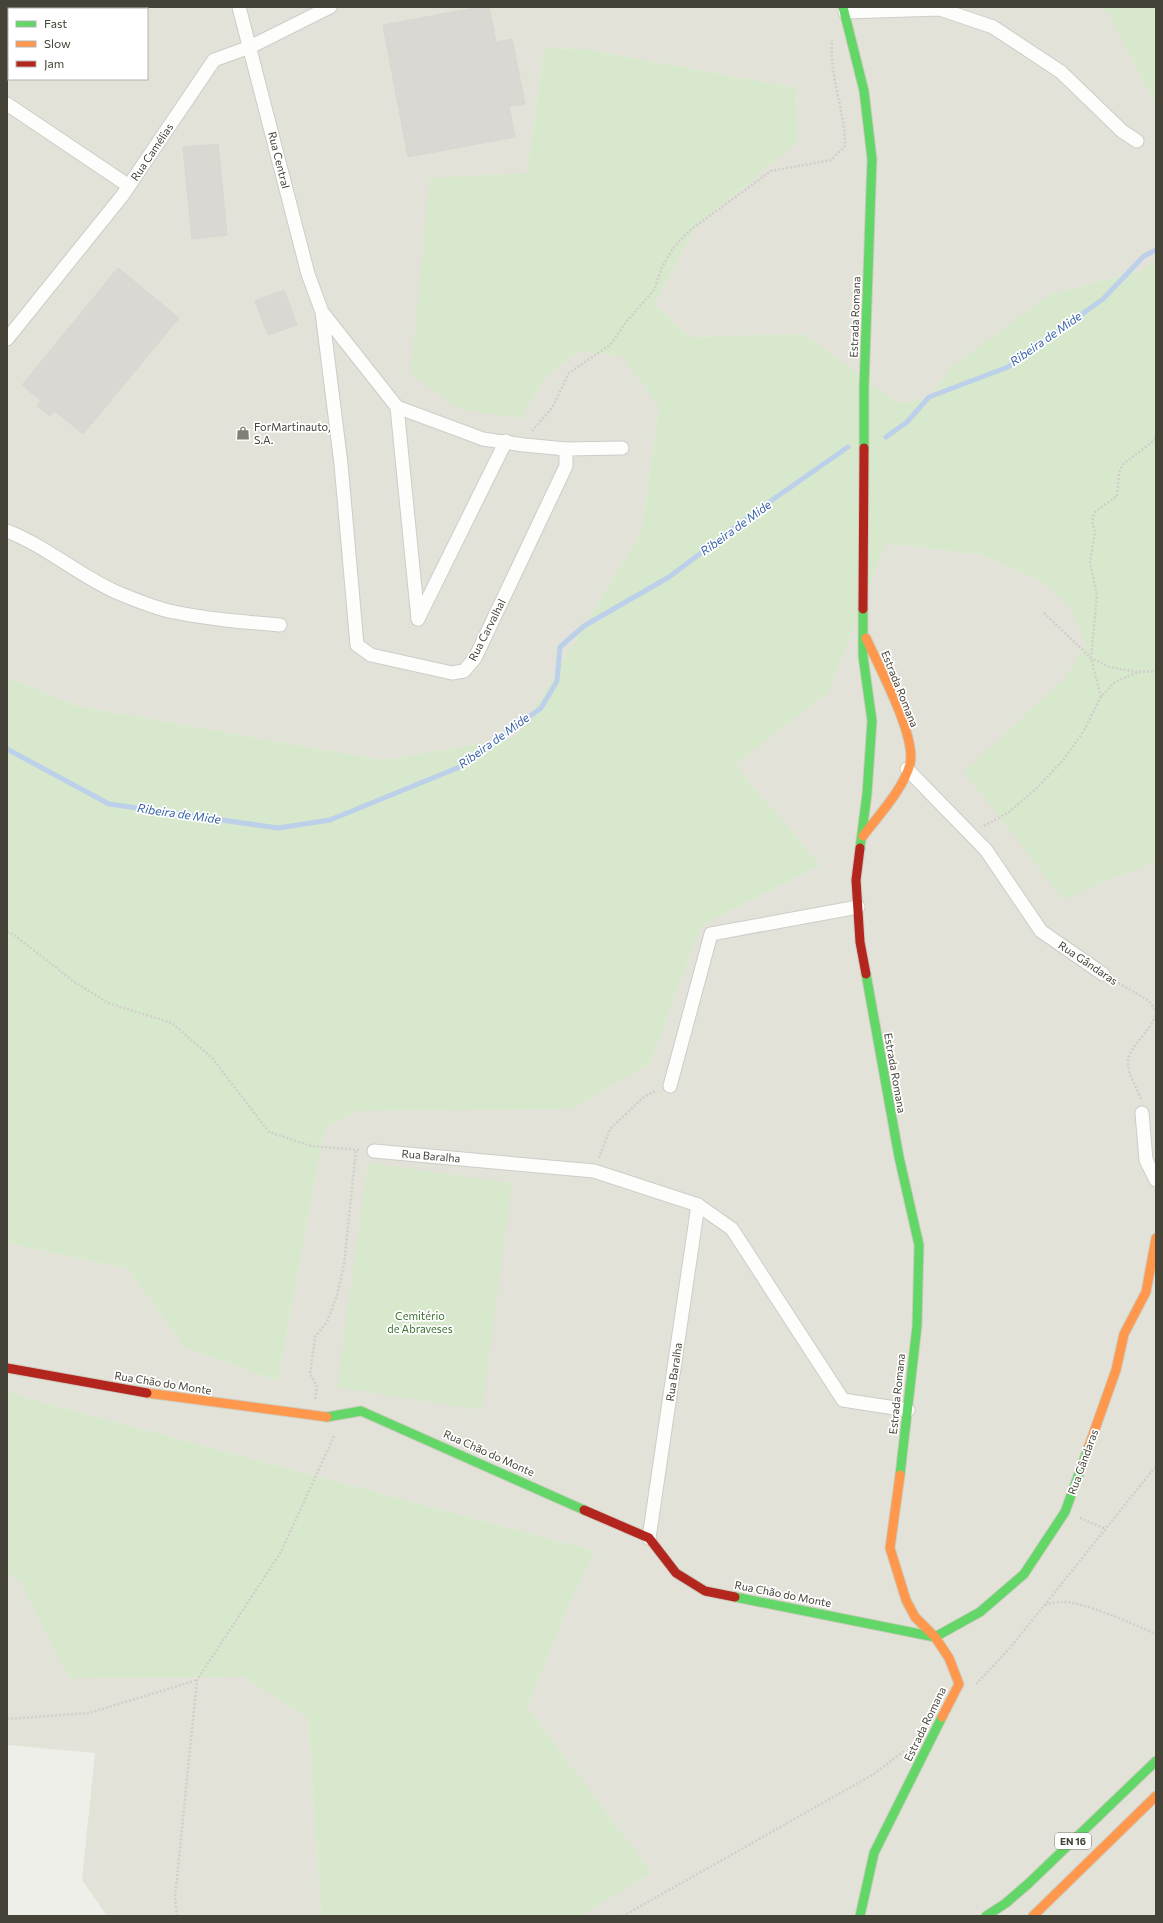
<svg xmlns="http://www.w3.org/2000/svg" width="1163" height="1923" viewBox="0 0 1163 1923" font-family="Commissioner,sans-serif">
<rect width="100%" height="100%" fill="#efefea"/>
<!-- residential -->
<g fill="#e3e2d8" fill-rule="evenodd">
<path d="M7 7H1099L1109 14 1156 106V257L1143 270 1048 295 952 366 929 397 899 404 804 334 689 337 655 304 694 229 798 142 796 88 585 49 544 48 527 173 521 418 543 381 578 351 623 356 659 406 641 533 516 737 383 760 77 706 7 677ZM9 9H147V79H9Z"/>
<path d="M886 543 982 555 1045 583 1071 608 1087 646 1065 678 1064 899 1105 881 1156 862V1916H580L652 1873 527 1707 566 1612 595 1551 30 1399 7 1391V1243L128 1269 185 1348 278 1381 325 1127 357 1111 571 1109 650 1064 701 926 821 865 735 765 829 692Z"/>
<path d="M7 1573 19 1580 69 1678 243 1677 308 1718 321 1916H107L82 1880 95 1753 7 1745Z"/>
</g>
<!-- green -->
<g fill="#d7e8cc">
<path d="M1099 7H1156V106L1109 14Z"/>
<path d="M544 48 585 49 796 88 798 142 694 229 655 304 689 337 804 334 899 404 929 397 952 366 1048 295 1143 270 1156 257V862L1105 881 1064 900 964 772 1065 678 1086 646 1071 608 1045 583 982 555 886 543 829 692 735 765 821 865 701 926 650 1064 571 1109 357 1111 325 1127 278 1381 185 1348 128 1269 7 1243V677L77 706 383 760 516 737 641 533 659 406 622 356 578 351 543 381 521 418 460 409 411 373 430 178 527 173Z"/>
<path d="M368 1163 512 1183 482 1410 337 1387Z"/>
<path d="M7 1391 30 1399 595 1551 566 1612 527 1707 652 1873 580 1916H321L308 1718 243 1677 69 1678 19 1580 7 1573Z"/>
</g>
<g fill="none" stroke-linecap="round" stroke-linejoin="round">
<!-- stream -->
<g stroke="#bdd0ea" stroke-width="5">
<path d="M886 437 907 422 929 397 1008 367 1103 299 1144 256 1156 250"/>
<path d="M7 749 109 804 278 828 330 820 462 766 541 708 557 681 560 647 584 626 669 577 765 505 848 447"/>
</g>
</g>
<!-- building -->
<g fill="#d9d8d3" stroke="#d7d6d0">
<path d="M480 7H489L496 42 512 39 525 104 509 106 515 137 408 157 383 25Z"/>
<path d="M218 144 227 235 192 239 183 147Z"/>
<path d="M118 268 179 318 83 434 55 411 50 416 37 406 41 401 22 385Z"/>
<path d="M284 290 297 325 268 335 255 301Z"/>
</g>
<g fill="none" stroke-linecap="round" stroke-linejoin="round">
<!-- street casing -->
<g stroke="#cdcdc8" stroke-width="15">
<g id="street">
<path d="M239 7 308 274 322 312 341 464 357 645 371 655 452 673 464 671 475 658 566 466V449L524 445 483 439 397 407 322 312"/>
<path d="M845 12 940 9 993 27 1061 72 1122 131 1137 141"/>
<path d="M7 104 129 186"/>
<path d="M7 339 122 196 214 60 250 47 330 7"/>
<path d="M397 407 418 619"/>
<path d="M566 449 622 448"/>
<path d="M7 531C46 546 78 575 116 592 133 599 156 609 174 612 208 619 244 622 280 625"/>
<path d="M418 619 506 441"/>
<path d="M907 769 986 850 1041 931 1103 974"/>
<path d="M670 1086 711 934 858 907"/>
<path d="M1142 1113 1146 1160 1156 1180"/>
<path d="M374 1151 594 1171 698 1205 732 1229 843 1400 908 1410"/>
<path d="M649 1538 698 1205"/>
</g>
</g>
<!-- fast casing -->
<g stroke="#cecdc1" stroke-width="11">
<g id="fast">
<path d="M843 7 864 91 872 159 864 388V448"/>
<path d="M860 848 867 794 872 721 863 656V609"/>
<path d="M866 974 899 1157 919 1245 917 1326 900 1475"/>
<path d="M327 1417 361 1411 584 1510"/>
<path d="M735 1597 935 1637 980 1612 1024 1574 1065 1512 1089 1446"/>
<path d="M860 1916 874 1853 942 1717"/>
<path d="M986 1916 1006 1903 1029 1883 1156 1761"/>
</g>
</g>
<!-- slow casing -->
<g stroke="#cecdc1" stroke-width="11">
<g id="slow">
<path d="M863 836C878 816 904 788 910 764 917 737 878 665 866 638"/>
<path d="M147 1393 327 1417"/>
<path d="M1089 1446 1116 1370 1124 1334 1146 1292 1156 1238"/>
<path d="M900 1475 890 1548 906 1600 915 1617 935 1637 949 1658 959 1684 942 1717"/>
<path d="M1033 1916 1156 1796"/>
</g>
</g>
<!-- jam casing -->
<g stroke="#cecdc1" stroke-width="11">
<g id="jam">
<path d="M863 609 864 448"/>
<path d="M860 848 856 880 860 942 866 974"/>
<path d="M7 1368 147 1393"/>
<path d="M584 1510 649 1538 676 1573 705 1591 735 1597"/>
</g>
</g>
<!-- path -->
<g stroke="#d1cfcb" stroke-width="2.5" stroke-dasharray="2 2" stroke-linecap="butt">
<path d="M532 431 552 408 569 373 610 345 627 321 654 290 662 267 674 247 689 231 771 171 831 160 845 146C845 110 829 76 832 40"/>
<path d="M1044 613 1091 658 1109 667 1138 672"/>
<path d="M1101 697 1091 658 1097 595 1090 562 1095 532 1092 521 1095 512 1117 496 1119 473 1123 464 1156 439"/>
<path d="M984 826 1009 812 1023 800 1039 786 1064 759 1083 732 1101 697 1115 682 1139 672 1156 671"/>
<path d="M7 932 13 934 73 981 108 1003 172 1023 212 1058 269 1132 311 1146 360 1150"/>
<path d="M1115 981 1149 1001 1156 1011C1154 1031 1126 1047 1128 1064 1129 1076 1137 1088 1141 1099"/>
<path d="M599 1158 610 1129 645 1096 656 1091"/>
<path d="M315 1399 317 1386 310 1374 315 1337 327 1322 337 1295 344 1265 356 1150"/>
<path d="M1080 1518 1106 1529"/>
<path d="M1045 1605C1049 1604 1055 1602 1060 1602 1081 1600 1135 1625 1156 1634"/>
<path d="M976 1684 1010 1648 1156 1466"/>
<path d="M7 1719 89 1713 197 1680"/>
<path d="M177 1916 175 1898 197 1680 281 1552 335 1434"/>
<path d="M623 1916 874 1774 904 1751"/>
</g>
<!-- street -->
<use href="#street" stroke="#fdfdfc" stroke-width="13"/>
<!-- fast -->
<use href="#fast" stroke="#63d668" stroke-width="9"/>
<!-- slow -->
<use href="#slow" stroke="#ff974d" stroke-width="9"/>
<!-- jam -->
<use href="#jam" stroke="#b3261e" stroke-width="9"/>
</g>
<!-- icons -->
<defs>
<g id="shop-bare" transform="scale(1.08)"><path d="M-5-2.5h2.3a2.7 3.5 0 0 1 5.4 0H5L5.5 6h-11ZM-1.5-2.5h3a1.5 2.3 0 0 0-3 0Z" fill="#807f76" stroke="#fff" stroke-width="2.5" paint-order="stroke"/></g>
</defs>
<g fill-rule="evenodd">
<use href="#shop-bare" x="243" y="433"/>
</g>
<g text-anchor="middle" stroke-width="3.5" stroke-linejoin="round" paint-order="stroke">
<!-- shield labels -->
<rect fill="#fff" stroke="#7d7b73" stroke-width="1" x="1055" y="1833" width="36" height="16" rx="3"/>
<g font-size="10" font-weight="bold" fill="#454237">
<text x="1073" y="1845">EN 16</text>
</g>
<!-- street labels -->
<g font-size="11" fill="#454237" stroke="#fff">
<text transform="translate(152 152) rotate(-56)" y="4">Rua Camélias</text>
<text transform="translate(279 160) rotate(76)" y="4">Rua Central</text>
<text transform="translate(855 317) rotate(-88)" y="4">Estrada Romana</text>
<text transform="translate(487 630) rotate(-63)" y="4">Rua Carvalhal</text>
<text transform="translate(900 689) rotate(68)" y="4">Estrada Romana</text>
<text transform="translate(1088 963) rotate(34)" y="4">Rua Gândaras</text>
<text transform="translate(895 1073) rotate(80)" y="4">Estrada Romana</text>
<text transform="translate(431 1156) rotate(5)" y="4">Rua Baralha</text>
<text transform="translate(674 1372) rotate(-82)" y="4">Rua Baralha</text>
<text transform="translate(163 1383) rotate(9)" y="4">Rua Chão do Monte</text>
<text transform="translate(897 1394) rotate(-84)" y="4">Estrada Romana</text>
<text transform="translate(489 1453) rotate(24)" y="4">Rua Chão do Monte</text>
<text transform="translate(1083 1462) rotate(-70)" y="4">Rua Gândaras</text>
<text transform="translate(783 1594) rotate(11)" y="4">Rua Chão do Monte</text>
<text transform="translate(925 1724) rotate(-64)" y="4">Estrada Romana</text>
</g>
<!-- poi labels -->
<g font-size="11" fill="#454237" stroke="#fff" text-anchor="start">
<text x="254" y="431">ForMartinauto,<tspan x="254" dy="13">S.A.</tspan></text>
</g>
<!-- park labels -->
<g font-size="11" fill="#3b722f" stroke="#fff">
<text x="420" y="1320">Cemitério<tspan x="420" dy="13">de Abraveses</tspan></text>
</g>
<!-- water labels -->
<g font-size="12" font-style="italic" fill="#3964a8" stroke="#fff">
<text transform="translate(1046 339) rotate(-35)" y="4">Ribeira de Mide</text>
<text transform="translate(736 528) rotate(-36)" y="4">Ribeira de Mide</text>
<text transform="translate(494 741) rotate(-36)" y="4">Ribeira de Mide</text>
<text transform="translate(179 814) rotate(8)" y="4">Ribeira de Mide</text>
</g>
</g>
<!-- border -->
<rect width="1163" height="1923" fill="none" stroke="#454237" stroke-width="16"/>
<!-- legend -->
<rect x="8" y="8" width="140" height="72" fill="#ffffff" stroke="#b5b3af"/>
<rect x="16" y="21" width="20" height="6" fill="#63d668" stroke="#b5b3af"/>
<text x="44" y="28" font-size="12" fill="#454237">Fast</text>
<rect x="16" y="41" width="20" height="6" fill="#ff974d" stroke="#b5b3af"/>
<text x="44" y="48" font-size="12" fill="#454237">Slow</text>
<rect x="16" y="61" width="20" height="6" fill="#b3261e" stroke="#b5b3af"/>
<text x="44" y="68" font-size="12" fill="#454237">Jam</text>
</svg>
